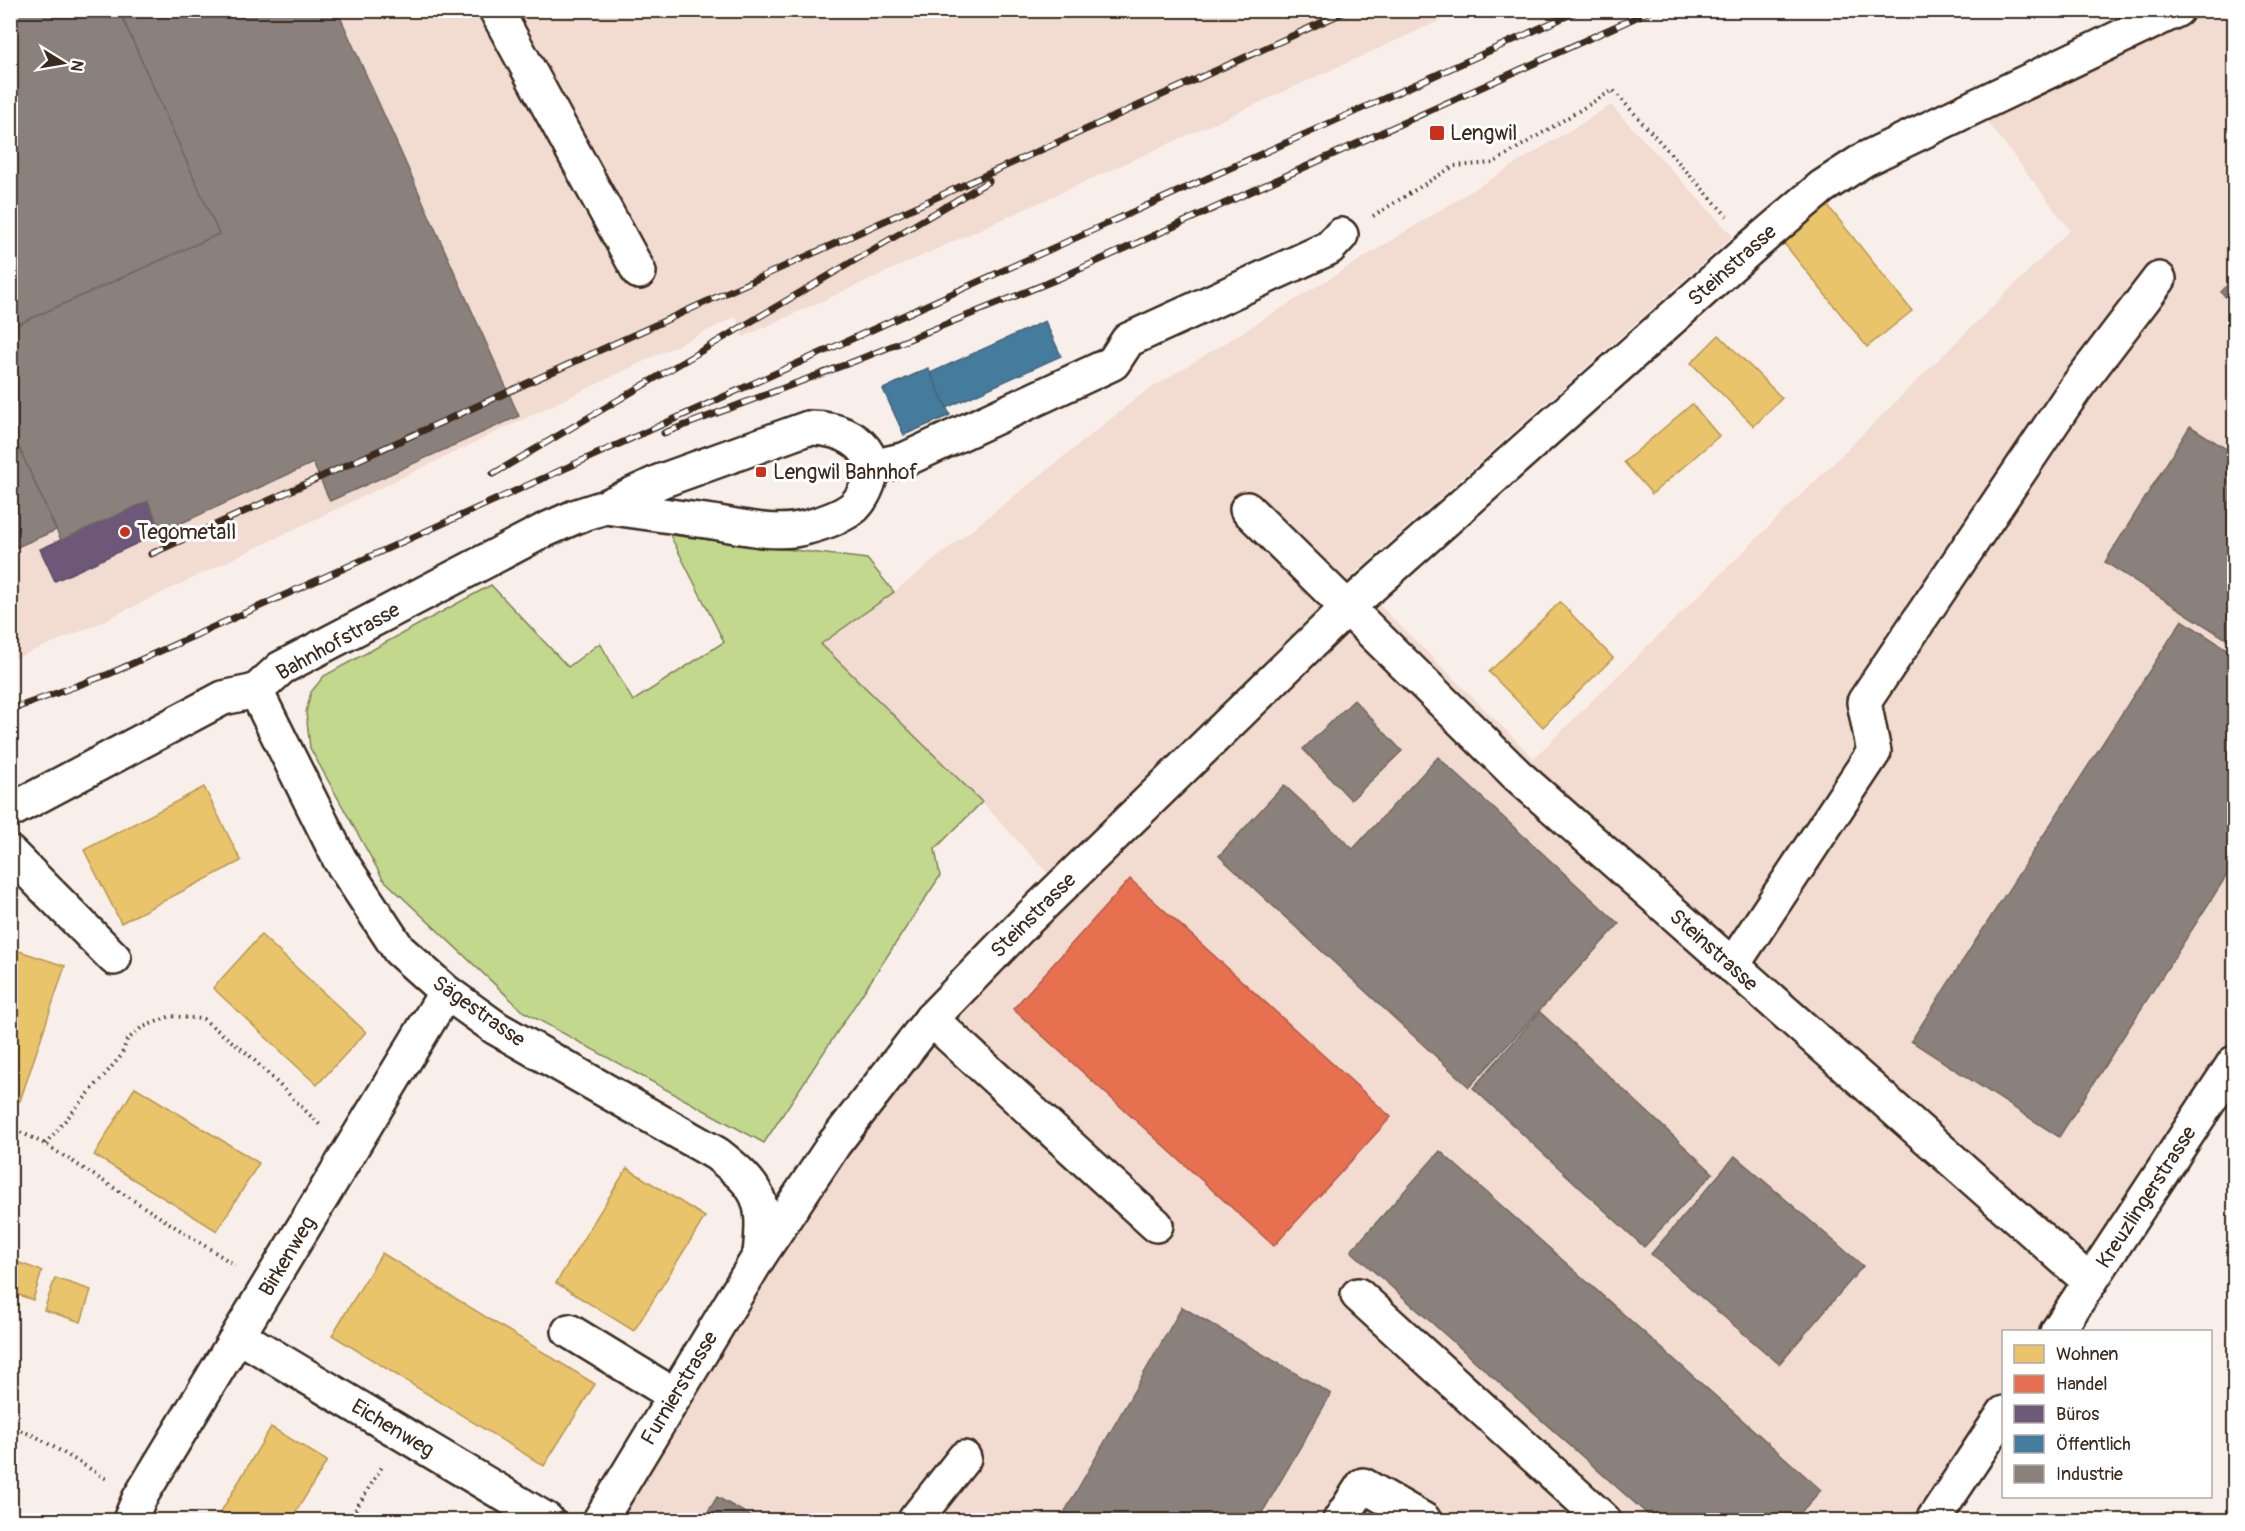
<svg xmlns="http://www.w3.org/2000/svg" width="2245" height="1531" viewBox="0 0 2245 1531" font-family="Pangolin,sans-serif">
<rect width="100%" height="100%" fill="#f9efea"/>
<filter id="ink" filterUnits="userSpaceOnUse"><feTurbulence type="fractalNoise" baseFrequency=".0167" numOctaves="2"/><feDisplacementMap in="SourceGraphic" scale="12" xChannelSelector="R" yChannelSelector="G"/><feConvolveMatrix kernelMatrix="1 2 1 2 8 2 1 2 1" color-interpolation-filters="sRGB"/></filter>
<g filter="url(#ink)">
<!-- built -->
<g fill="#f2dbd1">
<path d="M11 11H1461L743 337 736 317 91 627 11 660Z"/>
<path d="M2177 11H2234V1063L2057 1331 2004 1332 2003 1413 1933 1520H600L760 1255 1061 888 982 802 820 643 894 592 1142 394 1611 105 1733 236 1351 577 1534 758 2070 230 1975 105Z"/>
</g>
<!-- green -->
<path fill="#c1d88d" stroke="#7e8156" stroke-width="1.5" d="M670 535 867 559 894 592 821 644 982 802 935 849 940 876 764 1143 524 1012 383 879 310 748 306 712 311 692 324 676 491 585 568 667 600 643 633 701 724 642Z"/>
<!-- homes -->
<g fill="#e9c46a" stroke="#b59653" stroke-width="1.5">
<path d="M1828 206 1912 311 1867 347 1783 242Z"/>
<path d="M1719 335 1782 398 1754 426 1691 363Z"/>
<path d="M1692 404 1719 436 1652 494 1624 462Z"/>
<path d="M1560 602 1613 658 1543 727 1489 672Z"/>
<path d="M204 787 241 861 121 923 84 850Z"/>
<path d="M261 935 366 1032 317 1085 213 988Z"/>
<path d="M10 948 65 966 20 1101 10 1098Z"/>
<path d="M135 1087 259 1163 217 1231 94 1155Z"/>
<path d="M627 1168 705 1217 634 1331 556 1283Z"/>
<path d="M382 1253 595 1384 544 1466 332 1335Z"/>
<path d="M14 1261 42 1271 33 1300 10 1292V1270Z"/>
<path d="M55 1278 91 1290 81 1322 44 1310Z"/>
<path d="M271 1427 327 1461 291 1520H216Z"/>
</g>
<!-- shops -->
<path fill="#e76f51" stroke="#b35a42" stroke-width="1.5" d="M1130 879 1391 1117 1274 1246 1013 1009Z"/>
<!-- offices -->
<path fill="#6d597a" stroke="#5e4b5e" stroke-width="1.5" d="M148 501 162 532 55 581 40 549Z"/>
<!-- public -->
<g fill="#457b9d" stroke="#426377" stroke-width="1.5">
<path d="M1045 321 1061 356 946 408 930 373Z"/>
<path d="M928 368 950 415 904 435 883 389Z"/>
</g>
<!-- industry -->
<g fill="#8a817c" stroke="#726760" stroke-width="1.5">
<path d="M10 10H119L219 234 10 328Z"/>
<path d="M119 10H337L519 416 330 501 313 463 162 532 148 501 61 540 10 428V328L219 234Z"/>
<path d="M2234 278V306L2221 292Z"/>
<path d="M2190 426 2234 454V644L2105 562Z"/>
<path d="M10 428 56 530 10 550Z"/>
<path d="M2182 620 2234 654V864L2059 1137 1911 1041Z"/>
<path d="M1354 700 1402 751 1351 800 1303 749Z"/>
<path d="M1438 757 1619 924 1469 1087 1219 856 1284 785 1353 849Z"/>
<path d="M1540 1012 1713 1173 1644 1247 1473 1088Z"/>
<path d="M1440 1151 1821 1490 1794 1520H1654L1351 1251Z"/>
<path d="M1735 1156 1863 1266 1779 1364 1651 1254Z"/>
<path d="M1182 1307 1331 1394 1258 1520H1060Z"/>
<path d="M717 1497 758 1520H703Z"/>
</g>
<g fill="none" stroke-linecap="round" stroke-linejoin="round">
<!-- minor casing -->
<g stroke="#3b2a1e" stroke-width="38">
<g id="minor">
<path d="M496 10 639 272"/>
<path d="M872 467 906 459 1113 363 1128 340 1329 248 1341 235"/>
<path d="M1247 509 1517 775 2090 1282"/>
<path d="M256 691 340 860 399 950 446 992 496 1028 717 1154C760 1188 766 1199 760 1254"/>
<path d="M10 811 223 698 256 691 281 668 543 531 577 516 605 507 661 481 808 428C840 427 883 445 868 484 865 492 860 501 854 507 842 517 823 523 808 527 778 536 743 527 713 522 677 517 641 512 605 507"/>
<path d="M10 853 114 958"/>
<path d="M1732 966 1874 752 1864 702 2075 389 2159 279"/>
<path d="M931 1019 1156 1225"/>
<path d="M1358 1295 1604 1520"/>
<path d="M569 1331 674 1395"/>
<path d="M2057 1332 2234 1063"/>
<path d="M239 1336 547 1520"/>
<path d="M130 1520 139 1499 446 992"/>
<path d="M600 1520 760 1255 834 1144 931 1019 1027 920 1346 609 1754 245 1822 187 1865 159 2177 10"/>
<path d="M915 1520 964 1458"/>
<path d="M1340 1520 1363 1485 1424 1520"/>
<path d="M1933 1520 2004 1413"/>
</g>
</g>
<!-- path -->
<g stroke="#3b2a1e" stroke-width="4" stroke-dasharray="1.5 4.5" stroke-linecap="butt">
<path d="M1373 216 1454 166 1493 163 1613 90 1727 216"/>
<path d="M10 1127 45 1144 235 1265"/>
<path d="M45 1144 121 1056 127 1040 141 1028 171 1016 203 1019 249 1055 320 1125"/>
<path d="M10 1426 37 1437 107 1479"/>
<path d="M349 1520 383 1465"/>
</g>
<!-- minor -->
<use href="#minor" stroke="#fff" stroke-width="33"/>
<!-- rail casing -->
<g stroke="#3b2a1e" stroke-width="7">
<g id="rail">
<path d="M664 433 855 361 1060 278 1652 10"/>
<path d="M493 474 989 181"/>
<path d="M151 554 1349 10"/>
<path d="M10 710 109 674 247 612 1580 10"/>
</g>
</g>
<!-- rail -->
<use href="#rail" stroke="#fff" stroke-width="4.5" stroke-dasharray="14" stroke-linecap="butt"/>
</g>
</g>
<!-- markers -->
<g fill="#c8321e" stroke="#fff" stroke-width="2">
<rect x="1429" y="125" width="16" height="16" rx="3"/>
<rect x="755" y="466" width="12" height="12" rx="3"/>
<circle cx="125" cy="532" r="6"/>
</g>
<g text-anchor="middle" stroke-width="6" stroke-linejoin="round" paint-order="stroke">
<!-- poi labels -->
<g font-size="21" fill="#3b2a1e" stroke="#fff" text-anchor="start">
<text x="1450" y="140">Lengwil</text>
<text x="773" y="479">Lengwil Bahnhof</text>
<text x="137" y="539">Tegometall</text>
</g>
<!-- street labels -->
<g font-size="21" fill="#3b2a1e" stroke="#fff">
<text transform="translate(1732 265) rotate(-42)" y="7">Steinstrasse</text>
<text transform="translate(338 641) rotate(-29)" y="7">Bahnhofstrasse</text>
<text transform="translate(1033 915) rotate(-45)" y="7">Steinstrasse</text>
<text transform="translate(1714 950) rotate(42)" y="7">Steinstrasse</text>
<text transform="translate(479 1011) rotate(35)" y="7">Sägestrasse</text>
<text transform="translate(2146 1197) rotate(-57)" y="7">Kreuzlingerstrasse</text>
<text transform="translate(287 1256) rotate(-59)" y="7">Birkenweg</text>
<text transform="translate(679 1388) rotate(-59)" y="7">Furnierstrasse</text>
<text transform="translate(393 1428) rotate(31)" y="7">Eichenweg</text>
</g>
</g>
<!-- margin -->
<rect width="2245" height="1531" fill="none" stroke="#fff" stroke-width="36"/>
<rect x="18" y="18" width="2209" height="1495" fill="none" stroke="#3b2a1e" stroke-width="2" filter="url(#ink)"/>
<!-- legend -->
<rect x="2002" y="1330" width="210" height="168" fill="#ffffff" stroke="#b1aaa5" stroke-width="1.5"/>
<rect x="2014" y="1345" width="30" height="18" fill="#e9c46a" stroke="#b1aaa5" stroke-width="1.5"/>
<text x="2056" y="1360" font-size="18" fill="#3b2a1e">Wohnen</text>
<rect x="2014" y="1375" width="30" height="18" fill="#e76f51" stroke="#b1aaa5" stroke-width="1.5"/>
<text x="2056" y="1390" font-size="18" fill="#3b2a1e">Handel</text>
<rect x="2014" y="1405" width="30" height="18" fill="#6d597a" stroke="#b1aaa5" stroke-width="1.5"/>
<text x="2056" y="1420" font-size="18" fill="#3b2a1e">Büros</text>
<rect x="2014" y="1435" width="30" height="18" fill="#457b9d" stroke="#b1aaa5" stroke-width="1.5"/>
<text x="2056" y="1450" font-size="18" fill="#3b2a1e">Öffentlich</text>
<rect x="2014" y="1465" width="30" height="18" fill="#8a817c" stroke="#b1aaa5" stroke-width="1.5"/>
<text x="2056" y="1480" font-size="18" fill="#3b2a1e">Industrie</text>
<!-- north arrow -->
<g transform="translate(63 63) rotate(101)" stroke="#ffffff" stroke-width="4.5" paint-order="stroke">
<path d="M0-4.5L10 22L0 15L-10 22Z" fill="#3b2a1e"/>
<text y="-9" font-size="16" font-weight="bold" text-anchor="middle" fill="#3b2a1e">N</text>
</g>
</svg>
